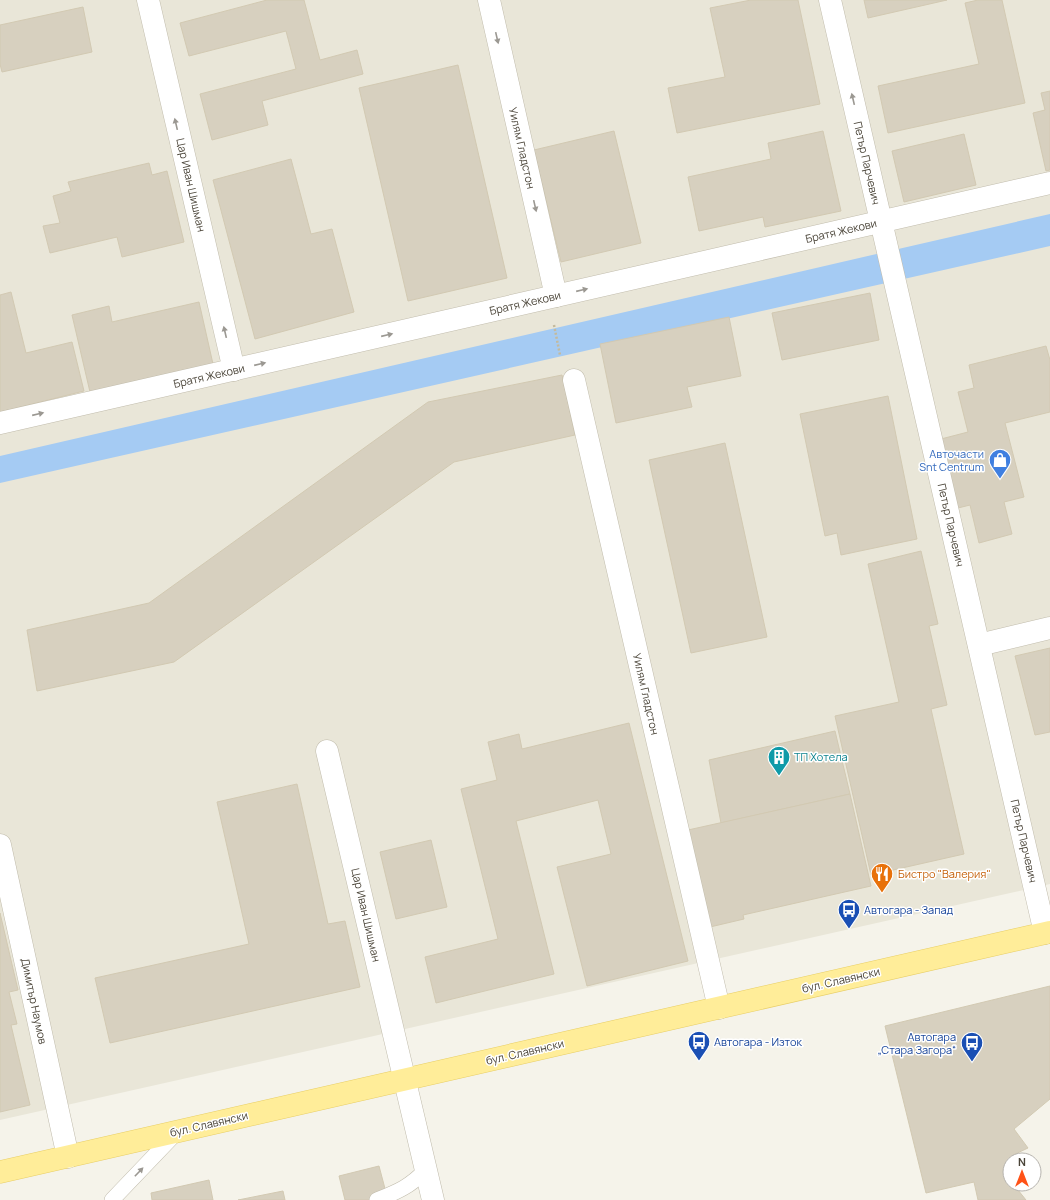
<svg xmlns="http://www.w3.org/2000/svg" width="1050" height="1200" viewBox="0 0 1050 1200" font-family="Manrope,sans-serif">
<rect width="100%" height="100%" fill="#f5f3ea"/>
<!-- residential -->
<path fill="#e9e6d8" d="M0 0H1050V884L0 1120Z"/>
<!-- water -->
<path fill="#a5cbf3" d="M1050 214V246L0 483V456Z"/>
<!-- building -->
<g fill="#d7d0bf" stroke="#d2c9b2">
<path d="M267 0H304L320 60 357 50 363 74 262 101 268 125 212 140 200 94 296 69 286 31 189 56 180 23Z"/>
<path d="M751 0H798L820 104 677 133 668 88 725 77 710 8Z"/>
<path d="M864 0H947L868 18Z"/>
<path d="M978 0H1002L1025 103 888 133 878 86 979 64 965 3Z"/>
<path d="M83 7 92 52 2 72 0 64V25Z"/>
<path d="M458 65 507 278 408 301 359 88Z"/>
<path d="M1050 91V170L1046 171 1033 113 1045 110 1041 93Z"/>
<path d="M614 131 641 243 561 262 534 150Z"/>
<path d="M823 131 841 211 765 227 763 217 699 231 688 177 771 159 768 143Z"/>
<path d="M964 134 976 185 904 202 892 151Z"/>
<path d="M291 159 311 234 332 229 354 312 255 339 213 180Z"/>
<path d="M149 163 152 175 167 171 184 242 122 257 117 237 50 253 43 226 60 223 53 196 71 191 68 182Z"/>
<path d="M11 292 26 353 72 342 84 391 0 412V295Z"/>
<path d="M870 293 879 340 782 360 772 313Z"/>
<path d="M199 302 213 364 90 392 72 315 109 306 112 322Z"/>
<path d="M729 317 741 376 687 387 692 407 616 423 600 344Z"/>
<path d="M1046 346 1050 360V412L1005 423 1024 497 1004 502 1012 534 979 543 970 505 958 508 941 439 968 432 958 392 974 388 969 365Z"/>
<path d="M562 375 575 435 454 462 174 662 37 691 27 630 149 603 428 402Z"/>
<path d="M888 396 917 539 841 555 837 533 825 536 800 414Z"/>
<path d="M725 443 767 637 691 653 649 460Z"/>
<path d="M921 551 938 624 929 626 947 705 931 709 964 854 871 875 835 716 899 702 868 564Z"/>
<path d="M1050 648V732L1035 735 1015 656Z"/>
<path d="M629 723 688 961 587 986 557 867 611 854 598 800 516 821 554 974 436 1003 425 957 498 939 461 789 497 780 488 742 519 734 522 749Z"/>
<path d="M835 731 850 794 721 823 709 760Z"/>
<path d="M297 784 328 924 345 921 360 987 110 1043 95 978 249 944 217 802Z"/>
<path d="M850 794 871 886 743 915 744 919 710 927 688 830Z"/>
<path d="M431 840 447 907 396 919 380 852Z"/>
<path d="M0 913 18 990 9 992 17 1024 11 1025 30 1105 0 1112Z"/>
<path d="M1050 986V1099L1014 1129 1028 1148 1013 1155 1017 1160H1010V1184H1026L1018 1190 1026 1200H978L974 1182 926 1193 885 1026Z"/>
<path d="M379 1166 388 1200H345L339 1176Z"/>
<path d="M209 1180 213 1200H152L151 1193Z"/>
<path d="M283 1191 285 1200H238Z"/>
</g>
<g fill="none" stroke-linecap="round" stroke-linejoin="round">
<!-- lane casing -->
<g stroke="#c1bcac" stroke-width="16">
<g id="lane">
<path d="M112 1200 177 1132"/>
<path d="M377 1200C399 1191 409 1187 426 1170"/>
</g>
</g>
<!-- street casing -->
<g stroke="#c1bcac" stroke-width="23">
<g id="street">
<path d="M148 0 234 370"/>
<path d="M489 0 556 296"/>
<path d="M830 0 1045 933"/>
<path d="M574 380 719 1008"/>
<path d="M0 423 1050 183"/>
<path d="M979 645 1050 628"/>
<path d="M327 751 433 1200"/>
<path d="M0 845 68 1157"/>
</g>
</g>
<!-- primary casing -->
<g stroke="#e8ce66" stroke-width="23">
<path id="primary" d="M0 1172 1050 932"/>
</g>
<!-- path -->
<path stroke="#c4ba9d" stroke-width="2.5" stroke-dasharray="2 2" stroke-linecap="butt" d="M554 325 560 355"/>
<!-- lane -->
<use href="#lane" stroke="#fff" stroke-width="15"/>
<!-- street -->
<use href="#street" stroke="#fff" stroke-width="22"/>
<!-- primary -->
<use href="#primary" stroke="#ffed99" stroke-width="22"/>
</g>
<!-- one-way arrows -->
<defs><path id="oneway-solid" d="M-6-.8H1V-3.2L6.5 0L1 3.2V.8H-6Z"/></defs>
<g fill="#9b9892">
<use href="#oneway-solid" transform="translate(497 38) rotate(77)"/>
<use href="#oneway-solid" transform="translate(853 99) rotate(-103)"/>
<use href="#oneway-solid" transform="translate(176 124) rotate(-103)"/>
<use href="#oneway-solid" transform="translate(535 206) rotate(77)"/>
<use href="#oneway-solid" transform="translate(582 290) rotate(-13)"/>
<use href="#oneway-solid" transform="translate(225 332) rotate(-103)"/>
<use href="#oneway-solid" transform="translate(387 335) rotate(-13)"/>
<use href="#oneway-solid" transform="translate(260 364) rotate(-13)"/>
<use href="#oneway-solid" transform="translate(38 414) rotate(-13)"/>
<use href="#oneway-solid" transform="translate(139 1172) rotate(-46)"/>
</g>
<!-- icons -->
<defs>
<g id="shop-pin" transform="scale(1.15)"><path d="M0 17L-7.5 6A9.5 9.5 0 1 1 7.5 6Z" fill="#3f7fe0" stroke="#fff"/><path d="M-5-2.5h2.3a2.7 3.5 0 0 1 5.4 0H5L5.5 6h-11ZM-1.5-2.5h3a1.5 2.3 0 0 0-3 0Z" fill="#fff"/></g>
<g id="building-pin" transform="scale(1.15)"><path d="M0 17L-7.5 6A9.5 9.5 0 1 1 7.5 6Z" fill="#0f9aa8" stroke="#fff"/><path d="M-4-6H4V6H1V3H-1V6H-4ZM-2.5-4.3h1.7v1.8h-1.7ZM.8-4.3h1.7v1.8H.8ZM-2.5-1h1.7V.8h-1.7ZM.8-1h1.7V.8H.8Z" fill="#fff"/></g>
<g id="restaurant-pin" transform="scale(1.15)"><path d="M0 17L-7.5 6A9.5 9.5 0 1 1 7.5 6Z" fill="#e8710a" stroke="#fff"/><path d="M-5-6h1v4h1v-4h1v4h1v-4h1v5L-1.5 .5V6h-2V.5L-5-1ZM5-6V6H3V1.5H1.5Q1.5-4 5-6Z" fill="#fff"/></g>
<g id="bus-pin" transform="scale(1.15)"><path d="M0 17L-7.5 6A9.5 9.5 0 1 1 7.5 6Z" fill="#1a4fb4" stroke="#fff"/><path d="M-5-6H5V4H4V6H2V4H-2V6H-4V4H-5ZM-3.5-4V0h7V-4ZM-3.5 1.2v1.5H-2V1.2ZM2 1.2v1.5H3.5V1.2Z" fill="#fff"/></g>
</defs>
<g fill-rule="evenodd">
<use href="#shop-pin" x="1000" y="460"/>
<use href="#building-pin" x="779" y="757"/>
<use href="#restaurant-pin" x="882" y="874"/>
<use href="#bus-pin" x="849" y="910"/>
<use href="#bus-pin" x="699" y="1042"/>
<use href="#bus-pin" x="972" y="1043"/>
</g>
<g text-anchor="middle" stroke-width="3" stroke-linejoin="round" paint-order="stroke">
<!-- street labels -->
<g font-size="11" fill="#4a4438" stroke="#fff">
<text transform="translate(522 148) rotate(77)" y="4">Уилям Гладстон</text>
<text transform="translate(867 163) rotate(77)" y="4">Петър Парчевич</text>
<text transform="translate(191 185) rotate(77)" y="4">Цар Иван Шишман</text>
<text transform="translate(841 231) rotate(-13)" y="4">Братя Жекови</text>
<text transform="translate(525 303) rotate(-13)" y="4">Братя Жекови</text>
<text transform="translate(209 376) rotate(-13)" y="4">Братя Жекови</text>
<text transform="translate(951 525) rotate(77)" y="4">Петър Парчевич</text>
<text transform="translate(646 694) rotate(77)" y="4">Уилям Гладстон</text>
<text transform="translate(1024 841) rotate(77)" y="4">Петър Парчевич</text>
<text transform="translate(366 915) rotate(77)" y="4">Цар Иван Шишман</text>
<text transform="translate(841 980) rotate(-13)" y="4">бул. Славянски</text>
<text transform="translate(34 1001) rotate(78)" y="4">Димитър Наумов</text>
<text transform="translate(525 1052) rotate(-13)" y="4">бул. Славянски</text>
<text transform="translate(209 1124) rotate(-13)" y="4">бул. Славянски</text>
</g>
<!-- shop labels -->
<g font-size="11" fill="#366cbe" stroke="#fff" text-anchor="end">
<text x="984" y="458">Авточасти<tspan x="984" dy="13">Snt Centrum</tspan></text>
</g>
<!-- culture labels -->
<g font-size="11" fill="#0d838f" stroke="#fff" text-anchor="start">
<text x="794" y="761">ТП Хотела</text>
</g>
<!-- food labels -->
<g font-size="11" fill="#c56008" stroke="#fff" text-anchor="start">
<text x="898" y="878">Бистро "Валерия"</text>
</g>
<!-- transit labels -->
<g font-size="11" fill="#164399" stroke="#fff" text-anchor="start">
<text x="864" y="914">Автогара - Запад</text>
<text x="956" y="1041" text-anchor="end">Автогара<tspan x="956" dy="13">„Стара Загора“</tspan></text>
<text x="714" y="1046">Автогара - Изток</text>
</g>
</g>
<!-- north arrow -->
<g transform="translate(1022 1172)"><circle r="19" fill="#ffffff" stroke="#b7b4af"/>
<path d="M0-3L7 15L0 10L-7 15Z" fill="#ff5217"/>
<text y="-6" font-size="11" font-weight="bold" text-anchor="middle" fill="#4a4438">N</text>
</g>
</svg>
